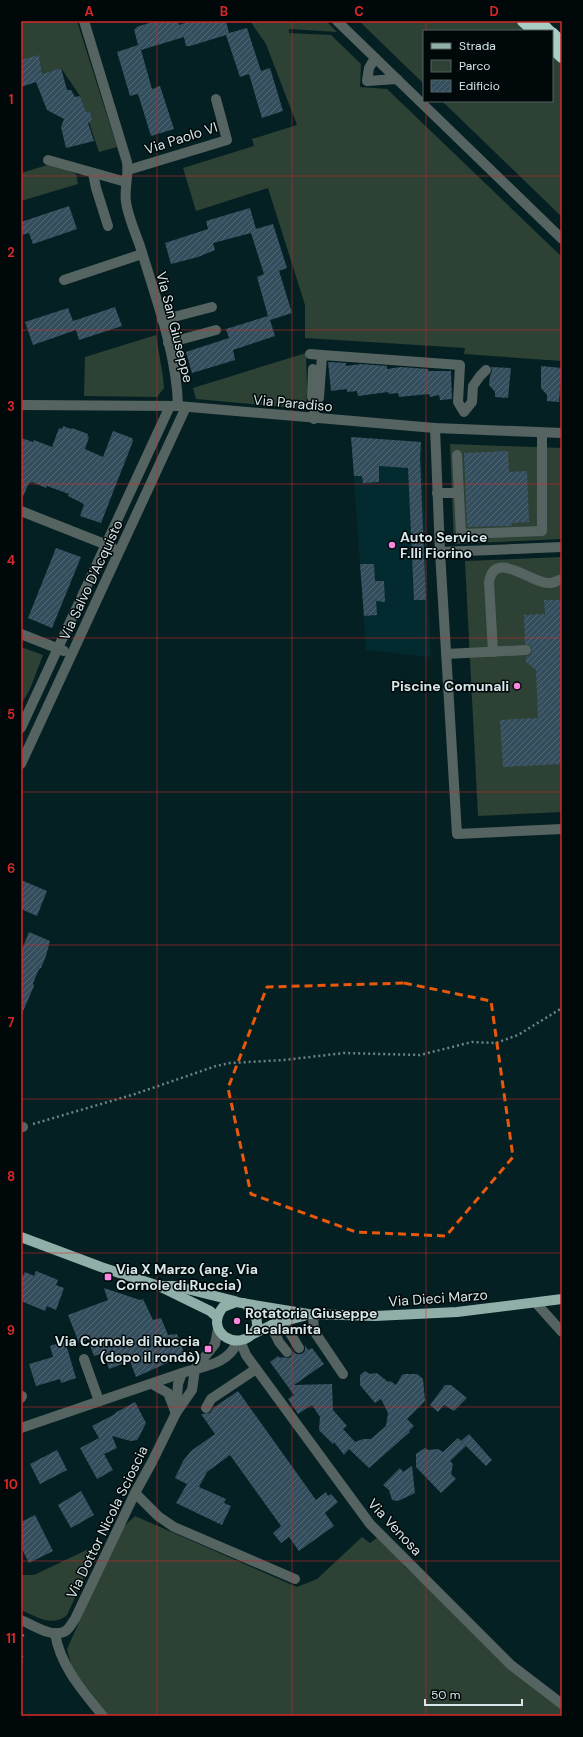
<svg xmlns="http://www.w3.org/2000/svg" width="583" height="1737" viewBox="0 0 583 1737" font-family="'DM Sans',sans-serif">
<defs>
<pattern id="building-hatch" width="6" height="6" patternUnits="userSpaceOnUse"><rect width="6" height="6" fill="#344e5d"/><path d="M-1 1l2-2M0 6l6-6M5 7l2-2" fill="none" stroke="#516874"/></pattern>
</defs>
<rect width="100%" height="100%" fill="#052023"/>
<!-- built -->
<path fill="#032a2f" d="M351 437 421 442 431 657 366 650Z"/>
<!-- green -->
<g fill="#2d4134">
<path d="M21 21H77L117 147 99 152 80 96 61 68 42 74 39 56 21 65Z"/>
<path d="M250 21H326L337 32 289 29V33L331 35 361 64 360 87 387 89 562 257V361L464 354 465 348 305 338V305L268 188 196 211 183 168 254 146 252 139 297 125 266 44Z"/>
<path d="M359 21H517L528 31H424V84Z"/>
<path d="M552 53 562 63V217L442 101H552Z"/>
<path d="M54 163 76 174 78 184 21 201V173Z"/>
<path d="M156 335 163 377 164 388 157 397 84 396 85 357Z"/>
<path d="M306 353 307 392 306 409 196 399 193 388Z"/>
<path d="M450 444 562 448V539L454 544Z"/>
<path d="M562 557V812L478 816 465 561Z"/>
<path d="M21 647 43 655 30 689 21 705Z"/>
<path d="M135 1516 297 1587 317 1579 362 1537 370 1543 381 1535 405 1567 562 1705V1716H109L72 1668 67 1649 121 1529Z"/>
<path d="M99 1544 67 1615C52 1628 36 1616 21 1610V1575H34Z"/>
</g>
<!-- building -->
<g fill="url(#building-hatch)">
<path d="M156 21H178L179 25 191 21H226L229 33 247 28 261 71 270 68 283 111 262 118 249 74 240 77 226 35 190 46H186L184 37 141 50 152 89 160 86 174 129 151 136 138 94 130 96 117 52 138 45 134 29 137 28 136 27Z"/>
<path d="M39 55 42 74 61 68 67 90H71L75 97 80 96 86 112H90L92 120 88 123 94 141 66 148 61 127 64 119 47 110 36 82 21 87V60Z"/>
<path d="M69 206 77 229 33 244 29 233 21 235V222Z"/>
<path d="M250 208 256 229 273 224 287 268 279 271 292 313 270 320 275 336 233 350 235 360 192 373 186 352 229 338 226 329 268 316 257 277 264 274 251 233 213 243 215 250 198 257 171 264 165 243 208 229 206 221Z"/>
<path d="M115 307 122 326 79 340 76 330 33 345 25 322 68 308 73 321Z"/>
<path d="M328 362 346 363V366L361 364 387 366V369L401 367 428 369V371H451L452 399 440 400 439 395 430 397 429 394 399 397 398 393 389 394 388 392 358 396 357 391 347 392V389L331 391Z"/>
<path d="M541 366 562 368 559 402 547 401V395L541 388Z"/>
<path d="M491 367 511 368 508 398 495 397V392L489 385 490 376 492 371Z"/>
<path d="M63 426 71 429 72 428 88 434 87 436 89 437 85 449 103 457 113 431 132 438 133 441 101 523 80 516 84 505 82 503 68 496 69 494 47 486 46 488 32 482 31 483H29L21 501V438L33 442 34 440 52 447 59 428 62 429Z"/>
<path d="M351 437 421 442 420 458 426 600H414L408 468 379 466V482L363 483 362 476H354Z"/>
<path d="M508 451 509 472 527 471 529 522 512 523V526L467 527 464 453Z"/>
<path d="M56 548 81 557 52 628 28 618Z"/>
<path d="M360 564H374L375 581H384L385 602 376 601 377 615 364 616Z"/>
<path d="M544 600H562V764L503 767 500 720 538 718 536 670 526 662V657L530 655 532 650 531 646 525 644 524 615 545 614Z"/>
<path d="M21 880 47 891 37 916 21 909Z"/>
<path d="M29 932 50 941 46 956 41 968 39 969 33 983 34 986 21 1016V952Z"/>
<path d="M36 1271 58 1280 56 1285 64 1288 56 1310 47 1306 45 1311 21 1301V1275L23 1276 25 1272 34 1276Z"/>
<path d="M104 1288 140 1300 143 1299 153 1320 161 1318 168 1335 177 1334 185 1355 136 1377 130 1361 109 1369 104 1353 94 1356 88 1340 79 1343 68 1315 108 1300Z"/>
<path d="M65 1341 76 1378 61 1383 60 1379 36 1386 29 1364 53 1357 50 1346Z"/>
<path d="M305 1345 308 1350 312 1348 324 1364 294 1385 332 1384 333 1410 347 1426 343 1429 355 1442 363 1439H371L386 1426 388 1413 381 1399 375 1403 360 1385V1375L365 1371 370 1374 377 1373 388 1382 390 1381 396 1385 402 1375 405 1374H417L423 1379 425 1401 407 1419 414 1426 409 1431 410 1432 369 1468 349 1449 344 1455 334 1442 333 1444 319 1430 320 1417 312 1405 298 1414 288 1399 294 1395 270 1362 278 1356 280 1358 283 1357 288 1358 291 1357 293 1351 296 1354H302L305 1351Z"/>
<path d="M445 1385H451L467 1398 454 1411 444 1405 438 1412 430 1405Z"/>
<path d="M238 1391 316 1500 326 1492 328 1496 331 1494 338 1502 325 1513 334 1526 299 1551 289 1537 281 1543 273 1533 281 1526 230 1455 207 1472 199 1487 226 1499 224 1503 231 1506 222 1525 176 1503 187 1484 175 1478 183 1461 191 1451 215 1434 201 1414 210 1413 213 1408Z"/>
<path d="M135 1402 146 1423 139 1437 137 1440 131 1441 112 1436 117 1448 104 1454 113 1470 97 1479 80 1448 99 1438 92 1426 115 1414V1413Z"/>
<path d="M469 1434 492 1460 486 1466 461 1441Z"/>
<path d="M458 1438 466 1446 450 1461 453 1464 451 1474 456 1479 441 1493 416 1467V1454L425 1448 428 1450 438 1449 443 1452Z"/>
<path d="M57 1450 67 1470 40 1484 30 1464Z"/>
<path d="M412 1466 415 1493 398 1501 392 1500 389 1490 383 1485 400 1468 403 1472Z"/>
<path d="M81 1491 94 1515 71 1528 58 1505Z"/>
<path d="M35 1515 53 1551 29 1563 21 1547V1522Z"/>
</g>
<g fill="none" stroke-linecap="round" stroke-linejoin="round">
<!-- path -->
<g stroke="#6e8385" stroke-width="2.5" stroke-dasharray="2 3" stroke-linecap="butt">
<path d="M33 1124 135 1094 216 1066 230 1063 284 1060 344 1053 420 1055 472 1042 496 1043 518 1035 562 1008"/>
<path d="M21 1641 24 1632"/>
<path d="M21 1651 22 1656 21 1666"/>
</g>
<!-- minor -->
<g stroke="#566461" stroke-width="10">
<path d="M84 21 127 162C129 175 124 189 126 202 128 216 135 232 140 246 155 296 177 354 178 406"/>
<path d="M337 21 562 239"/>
<path d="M375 58 369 68 367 81 397 79"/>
<path d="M48 160 126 182"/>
<path d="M128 170 227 140 216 99"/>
<path d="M93 173 96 188 108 226"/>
<path d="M64 280 142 254"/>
<path d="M162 320 212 307"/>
<path d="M168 343 216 330"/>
<path d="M310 354 322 355"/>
<path d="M313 369 312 397 315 401 314 419"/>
<path d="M315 401 319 398 322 355 460 365 458 402 464 412 472 402 473 386 480 376 486 370"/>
<path d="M21 405 178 406 435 428 562 433"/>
<path d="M435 428 440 552 457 834 562 829"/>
<path d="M457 455 461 534 542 531V433"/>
<path d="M437 493H459"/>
<path d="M21 511 112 547"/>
<path d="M440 552 562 547"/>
<path d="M21 634 64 651"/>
<path d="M493 652 489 582C495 548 533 585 550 583 554 583 558 580 562 579"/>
<path d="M446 654 526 650"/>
<path d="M21 728 170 406"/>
<path d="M21 764 186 407"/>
<path d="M21 1127H23"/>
<path d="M536 1303 562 1332"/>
<path d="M313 1315 314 1331 343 1374"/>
<path d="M283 1321 299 1348"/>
<path d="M271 1325 279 1342 287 1352"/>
<path d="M84 1359 99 1401"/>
<path d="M195 1369 215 1344 218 1329"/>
<path d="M152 1384 168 1393 175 1411"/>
<path d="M21 1398 22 1396"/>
<path d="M206 1408 211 1399 256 1369"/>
<path d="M176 1413 178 1384 182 1373"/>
<path d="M21 1428 182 1373C204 1366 228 1365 238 1341L241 1343 246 1355 370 1524 511 1665 562 1704"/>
<path d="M135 1493 158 1516 174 1527 295 1579"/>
<path d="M21 1620C33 1625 54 1640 67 1630 70 1627 72 1623 75 1619L135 1493 152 1462 176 1413 192 1390 195 1369"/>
<path d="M55 1633C60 1666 83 1691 103 1716"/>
</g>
<!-- major -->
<g stroke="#91afa9" stroke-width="10">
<path d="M21 1237 101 1267 159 1286 210 1311 217 1317"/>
<path d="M161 1286H175L235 1301"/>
<path d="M244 1303C253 1309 258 1316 257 1327 242 1356 202 1333 223 1307L236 1302 308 1314 375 1316 457 1312 562 1299"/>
<path d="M253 1334 276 1323 304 1316"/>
</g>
<!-- highway -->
<g stroke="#a8cdc5" stroke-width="12">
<path d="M523 21 534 31"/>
<path d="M539 21 549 31"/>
<path d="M552 33 562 43"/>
<path d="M552 48 562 57"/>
</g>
</g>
<!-- marked area -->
<path fill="none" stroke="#e8590c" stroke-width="3" stroke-dasharray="8 5" stroke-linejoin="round" d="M404 983 491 1001 513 1157 446 1236 356 1232 251 1194 228 1088 267 987Z"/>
<!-- grid -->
<path fill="none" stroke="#d62828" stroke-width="1" stroke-opacity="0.55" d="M157 21V1716M292 21V1716M426 21V31M426 101V1716M21 176H562M21 330H562M21 484H562M21 638H562M21 792H562M21 945H562M21 1099H562M21 1253H562M21 1407H562M21 1561H562"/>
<!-- markers -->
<g fill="#fd86e1" stroke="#010809" stroke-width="1.5">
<circle cx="392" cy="545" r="4"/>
<circle cx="517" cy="686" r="4"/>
<rect x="104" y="1273" width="8" height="8" rx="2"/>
<circle cx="237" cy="1321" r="4"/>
<rect x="204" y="1345" width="8" height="8" rx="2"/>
</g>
<g text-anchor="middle" stroke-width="3" stroke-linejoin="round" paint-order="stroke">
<!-- street labels -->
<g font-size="14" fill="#d7e6e8" stroke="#010809">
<text transform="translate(181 138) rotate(-18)" y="5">Via Paolo VI</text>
<text transform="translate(175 327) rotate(76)" y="5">Via San Giuseppe</text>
<text transform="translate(293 403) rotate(5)" y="5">Via Paradiso</text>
<text transform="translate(91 580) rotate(-65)" y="5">Via Salvo D'Acquisto</text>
<text transform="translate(438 1298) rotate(-4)" y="5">Via Dieci Marzo</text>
<text transform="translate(107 1522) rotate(-64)" y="5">Via Dottor Nicola Scioscia</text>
<text transform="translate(395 1527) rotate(47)" y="5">Via Venosa</text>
</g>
<!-- poi labels -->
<g font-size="14" font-weight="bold" fill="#d7e6e8" stroke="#010809" text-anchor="start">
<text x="400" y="542">Auto Service<tspan x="400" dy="16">F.lli Fiorino</tspan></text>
<text x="509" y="691" text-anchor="end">Piscine Comunali</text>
<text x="116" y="1274">Via X Marzo (ang. Via<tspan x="116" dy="16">Cornole di Ruccia)</tspan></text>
<text x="245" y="1318">Rotatoria Giuseppe<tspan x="245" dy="16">Lacalamita</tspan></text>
<text x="200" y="1346" text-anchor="end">Via Cornole di Ruccia<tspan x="200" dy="16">(dopo il rondò)</tspan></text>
</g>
</g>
<!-- border -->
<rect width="583" height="1737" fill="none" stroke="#010809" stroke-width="44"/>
<!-- legend -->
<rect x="423" y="30" width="130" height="72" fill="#010809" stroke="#576162"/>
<rect x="431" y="43" width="20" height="6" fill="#91afa9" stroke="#576162"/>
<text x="459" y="50" font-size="12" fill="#d7e6e8">Strada</text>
<rect x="431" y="60" width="20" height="12" fill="#2d4134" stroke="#576162"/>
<text x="459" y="70" font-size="12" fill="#d7e6e8">Parco</text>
<rect x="431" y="80" width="20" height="12" fill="url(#building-hatch)" stroke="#576162"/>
<text x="459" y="90" font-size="12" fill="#d7e6e8">Edificio</text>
<!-- scale -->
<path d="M425 1699v6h97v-6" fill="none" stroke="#d7e6e8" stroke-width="2"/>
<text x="431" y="1699" font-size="12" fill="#d7e6e8" stroke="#010809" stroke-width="3" paint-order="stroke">50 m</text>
<rect x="22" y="22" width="539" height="1693" fill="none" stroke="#d62828" stroke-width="1.5"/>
<g font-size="13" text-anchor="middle" font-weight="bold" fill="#d62828">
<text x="89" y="16">A</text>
<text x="224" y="16">B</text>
<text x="359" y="16">C</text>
<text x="494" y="16">D</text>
<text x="11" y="104">1</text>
<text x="11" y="257">2</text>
<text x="11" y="411">3</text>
<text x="11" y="565">4</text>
<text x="11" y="719">5</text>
<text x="11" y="873">6</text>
<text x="11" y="1027">7</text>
<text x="11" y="1181">8</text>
<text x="11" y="1335">9</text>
<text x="11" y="1489">10</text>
<text x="11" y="1643">11</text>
</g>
</svg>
